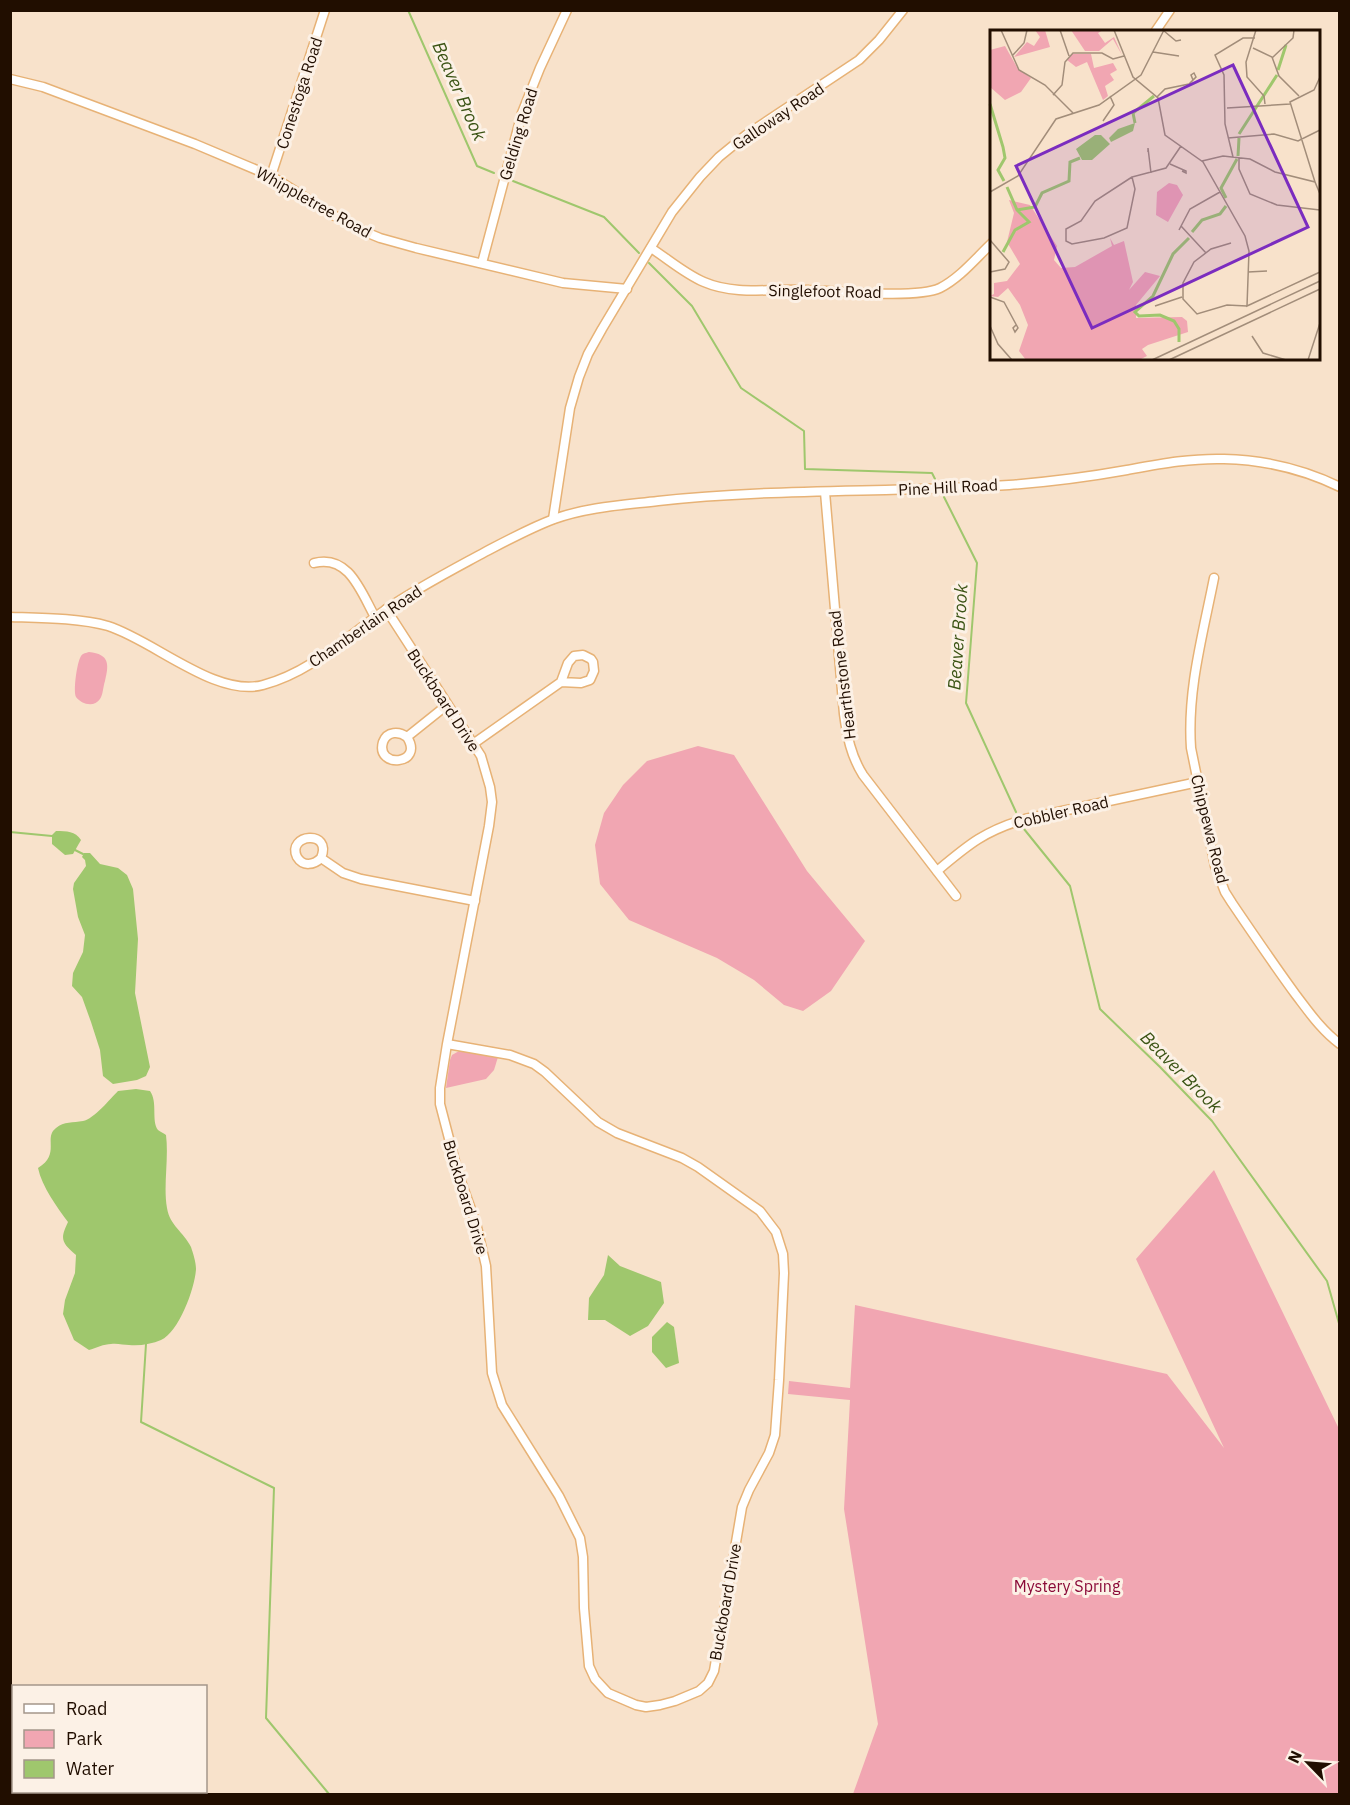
<svg xmlns="http://www.w3.org/2000/svg" width="1350" height="1805" viewBox="0 0 1350 1805" font-family="'IBM Plex Sans',sans-serif">
<rect width="100%" height="100%" fill="#f8e2cb"/>
<!-- green -->
<g fill="#f1a6b2">
<path d="M89 652C110 654 109 665 105 681 103 687 103 695 100 699 94 708 81 704 76 697 73 691 77 662 81 656 83 653 86 653 89 652Z"/>
<path d="M698 746 734 755 807 871 865 941 831 991 803 1011 784 1005 754 980 717 958 629 920 600 884 595 845 604 813 623 785 647 761Z"/>
<path d="M459 1051 498 1057 494 1070 486 1079 446 1088 450 1060 452 1055Z"/>
<path d="M1214 1170 1339 1429V1794H853L878 1724 844 1509 850 1400 788 1394 789 1381 850 1388 855 1305 1167 1374 1224 1448 1136 1259Z"/>
</g>
<!-- water -->
<g fill="#9fc76d">
<path d="M56 831C67 831 75 831 81 840L73 854 65 855 52 844V835Z"/>
<path d="M84 853H90L100 864 118 868 127 875 133 889 138 939 135 993 150 1067 146 1076 137 1080 113 1084 103 1076 100 1050 91 1022 82 997 72 986 73 973 83 952 85 935 78 917 73 889 74 883 86 866 85 860 82 857Z"/>
<path d="M136 1089 150 1091C158 1102 151 1121 158 1130 160 1132 164 1133 166 1135 169 1159 163 1186 167 1208 170 1226 183 1231 191 1247 193 1253 196 1262 196 1269 195 1288 179 1332 161 1340 152 1344 140 1346 129 1345 124 1345 117 1343 111 1344 104 1344 96 1348 89 1350L74 1340 63 1314 65 1300 75 1273 76 1255C61 1242 60 1239 68 1222 57 1207 42 1187 38 1168 61 1154 43 1138 56 1128 64 1121 73 1123 83 1121 94 1119 110 1099 118 1091Z"/>
<path d="M608 1255 620 1266 661 1282 664 1303 648 1326 630 1336 605 1320H588L589 1298 604 1275Z"/>
<path d="M667 1322 674 1327 679 1363 666 1368 652 1352V1337Z"/>
</g>
<g fill="none" stroke-linecap="round" stroke-linejoin="round">
<!-- stream -->
<g stroke="#9fc76d" stroke-width="2">
<path d="M408 10 477 166 494 173"/>
<path d="M513 181 604 217 639 253"/>
<path d="M649 263 692 306 741 388 804 431 805 469 932 473 935 479"/>
<path d="M944 497 977 563 966 703 1016 812"/>
<path d="M1024 829 1070 886 1100 1009 1160 1067 1212 1121 1327 1281 1340 1327"/>
<path d="M10 832 52 836"/>
<path d="M75 850 83 854"/>
<path d="M146 1344 141 1422 274 1488 266 1718 329 1794"/>
</g>
<!-- street casing -->
<g stroke="#e7b276" stroke-width="11">
<g id="street">
<path d="M1155 32 1170 10"/>
<path d="M10 79 43 87 195 144 271 176 343 221 363 231 380 238 416 248 563 283 627 289"/>
<path d="M271 176 325 10"/>
<path d="M651 248C668 259 685 274 704 282 736 296 775 288 809 290 837 291 917 299 940 288 960 278 976 258 992 243"/>
<path d="M482 263 522 113 540 68 567 10"/>
<path d="M825 492 844 714C847 736 851 756 863 775L956 896"/>
<path d="M553 519 570 408 579 377 588 354 602 329 672 212 700 177 719 157 746 135 859 60 879 40 903 10"/>
<path d="M314 563C349 554 361 592 375 617"/>
<path d="M1214 578C1203 634 1187 690 1191 748L1215 866 1225 892 1232 903C1253 934 1274 965 1296 995 1309 1012 1322 1031 1340 1044"/>
<path d="M386 609 481 756 490 787 492 802 489 826 447 1044 510 1055 534 1064 545 1072 598 1122 617 1133 682 1158 698 1167 760 1211 776 1232 783 1254 784 1273 779 1380 775 1435 769 1453 749 1490 742 1507 714 1671 708 1683 699 1691 675 1701 660 1705 646 1707 636 1705 608 1693 595 1679 589 1666 584 1608 583 1557 580 1538 559 1496 502 1405 492 1373 486 1266 476 1223 458 1173 440 1104V1088L447 1044"/>
<path d="M10 617C41 618 79 618 108 626 153 640 216 698 263 685 312 672 347 636 388 608 419 587 452 570 485 552 508 540 530 528 554 519 587 507 624 505 658 501 774 488 892 493 1009 485 1048 482 1088 477 1127 470 1160 464 1191 458 1224 459 1265 460 1303 469 1340 487"/>
<path d="M407 737C425 765 375 769 383 742 387 731 399 731 407 737L447 705"/>
<path d="M473 744 561 682 568 663 574 656 583 655 591 659 593 662 594 671 590 680 581 683 561 682"/>
<path d="M321 858C314 865 303 867 297 857 286 834 333 829 321 858L343 873 361 879 475 901"/>
<path d="M937 871C968 845 984 831 1025 819L1198 782"/>
</g>
</g>
<!-- secondary casing -->
<g stroke="#e7b276" stroke-width="15">
<g id="secondary">
<path d="M10 1709 14 1713"/>
<path d="M59 1792 60 1794"/>
</g>
</g>
<!-- street -->
<use href="#street" stroke="#fff" stroke-width="8"/>
<!-- secondary -->
<use href="#secondary" stroke="#fff" stroke-width="12"/>
</g>
<g text-anchor="middle" stroke-width="6" stroke-linejoin="round" paint-order="stroke">
<!-- street labels -->
<g font-size="16" fill="#210e00" stroke="#fcf1e6">
<text transform="translate(299 93) rotate(-72)" y="6">Conestoga Road</text>
<text transform="translate(778 116) rotate(-34)" y="6">Galloway Road</text>
<text transform="translate(518 134) rotate(-73)" y="6">Gelding Road</text>
<text transform="translate(314 202) rotate(29)" y="6">Whippletree Road</text>
<text transform="translate(825 291) rotate(1)" y="6">Singlefoot Road</text>
<text transform="translate(948 487) rotate(-3)" y="6">Pine Hill Road</text>
<text transform="translate(365 626) rotate(-34)" y="6">Chamberlain Road</text>
<text transform="translate(842 675) rotate(-97)" y="6">Hearthstone Road</text>
<text transform="translate(444 700) rotate(57)" y="6">Buckboard Drive</text>
<text transform="translate(1061 812) rotate(-13)" y="6">Cobbler Road</text>
<text transform="translate(1210 829) rotate(76)" y="6">Chippewa Road</text>
<text transform="translate(466 1197) rotate(73)" y="6">Buckboard Drive</text>
<text transform="translate(725 1602) rotate(-80)" y="6">Buckboard Drive</text>
</g>
<!-- park labels -->
<g font-size="16" fill="#8a0a38" stroke="#fcf1e6">
<text x="1067" y="1592">Mystery Spring</text>
</g>
<!-- water labels -->
<g font-size="18" font-style="italic" fill="#3b5415" stroke="#fcf1e6">
<text transform="translate(459 91) rotate(66)" y="6">Beaver Brook</text>
<text transform="translate(958 637) rotate(-86)" y="6">Beaver Brook</text>
<text transform="translate(1181 1072) rotate(45)" y="6">Beaver Brook</text>
</g>
</g>
<!-- overview -->
<g transform="translate(990 30)">
<rect width="330" height="330" fill="#f8e2cb"/>
<path d="M45 0H55L60 17 24 27 37 12 44 16 50 7ZM81 0H113L108 3 115 13 124 7 132 25 123 9 109 21H95ZM15 16 28 39 41 48 31 62 15 70 0 57V20ZM82 24H101L104 38 123 33 127 40 120 44 124 50 115 56 118 66 113 70 97 32 86 37 77 30ZM179 153 187 155 193 165 178 192 166 185 167 162ZM19 170 40 175 67 216 64 230 71 238 85 237 122 216 120 208 124 215 134 211 143 252 139 260 155 242 170 246 146 275V288L192 287 197 291 198 302 158 315 152 319 157 326 149 330H36L29 321 38 295 30 275 18 258 8 267 0 266 4 264V253L17 251 30 234 17 212 24 183Z" fill="#f1a6b2"/>
<path d="M145 93 143 101 121 112 119 108 128 99ZM105 105H111L120 114 102 130H92L86 119Z" fill="#9fc76d"/>
<path fill="none" stroke="#9fc76d" stroke-width="3" d="M288 40 296 15M0 74 13 117 15 128 8 140 14 151M145 93 143 83 164 66M249 104 287 45M248 126 249 108M236 168 231 158 247 129M27 180 45 177 52 163 79 151 80 132 90 128M202 202 212 190 230 184 236 176M13 222 25 200 39 192 27 180 17 157M189 312V299L184 291 170 285 149 286 145 282 163 266 183 224 199 208"/>
<path fill="none" stroke="#a28d7a" stroke-width="1.5" d="M11 0 29 40 55 55 83 83M70 0 79 26M124 0 143 47 168 68 175 105 213 132 255 206 259 221 257 276 330 242M266 0 256 32 257 47 274 66 275 74M174 1 186 11 191 10M263 18 282 27 289 46 309 66M163 22 189 26M22 26 34 13 37 0M282 28 303 8 304 0M63 65 72 55 75 32 83 23H112L123 29 134 26M167 67 175 59 199 54 206 47 204 43 201 45 203 50M237 78 300 74M113 91 124 75 120 66M238 108 284 104 308 111 330 100M158 122V118L161 143M243 127 235 94 234 45 225 25 253 8H265M249 127V139L260 164 287 175 330 180M212 131 233 126 260 129 285 142 325 152 330 164M180 134 196 141V143L192 141M142 147 105 171 91 191 76 199V211L82 214 114 208 137 198 145 159 142 147 176 138 191 116M325 152 300 72 324 60 330 47M0 162 28 146 66 89 109 75 151 45 174 0M191 196 216 223M189 200 200 179 230 162M0 210 19 232 15 239 0 242M241 213 221 219 204 232 193 253V269L207 284 237 275 257 276M258 242 277 241M0 267 14 272 28 298 25 302 23 298 26 295M165 276 192 267M0 296 8 314 22 330M262 306 273 323 296 330M162 330 330 251M179 330 330 259M318 330 330 293"/>
<path fill="#7b2cbf" fill-opacity="0.15" stroke="#7b2cbf" stroke-width="3" d="M243 35 318 197 102 298 26 136Z"/>
<rect width="330" height="330" fill="none" stroke="#210e00" stroke-width="3"/>
</g>
<!-- border -->
<rect width="1350" height="1805" fill="none" stroke="#210e00" stroke-width="24"/>
<!-- legend -->
<rect x="12" y="1685" width="195" height="108" fill="#fcf1e6" stroke="#a4968a" stroke-width="1.5"/>
<rect x="24" y="1704" width="30" height="9" fill="#ffffff" stroke="#a4968a" stroke-width="1.5"/>
<text x="66" y="1715" font-size="18" fill="#210e00">Road</text>
<rect x="24" y="1730" width="30" height="18" fill="#f1a6b2" stroke="#a4968a" stroke-width="1.5"/>
<text x="66" y="1745" font-size="18" fill="#210e00">Park</text>
<rect x="24" y="1760" width="30" height="18" fill="#9fc76d" stroke="#a4968a" stroke-width="1.5"/>
<text x="66" y="1775" font-size="18" fill="#210e00">Water</text>
<!-- north arrow -->
<g transform="translate(1308 1763) rotate(295)" stroke="#fcf1e6" stroke-width="4.5" paint-order="stroke">
<path d="M0-4.5L10 22L0 15L-10 22Z" fill="#210e00"/>
<text y="-9" font-size="16" font-weight="bold" text-anchor="middle" fill="#210e00">N</text>
</g>
</svg>
